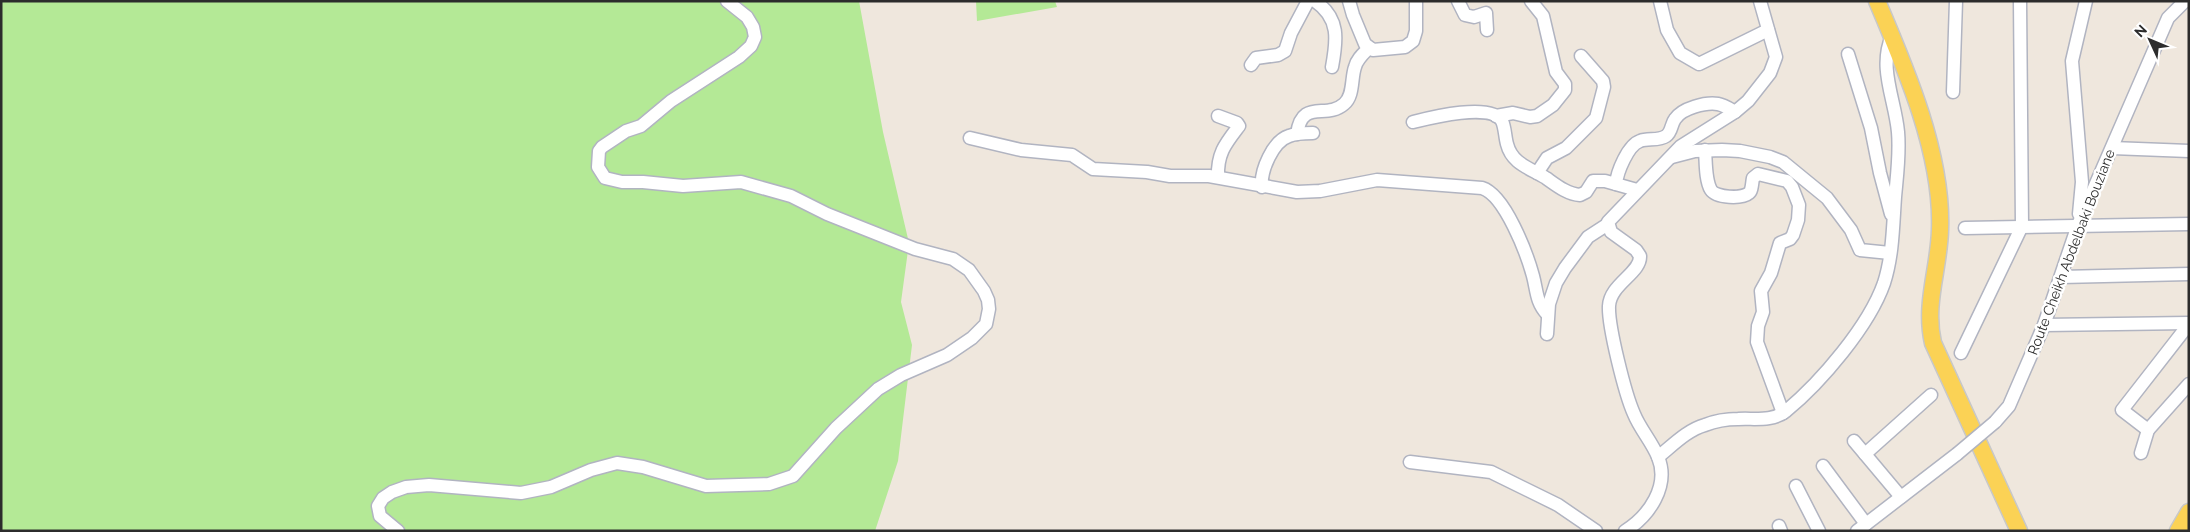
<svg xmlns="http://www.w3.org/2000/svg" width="2190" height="532" viewBox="0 0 2190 532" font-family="Raleway,sans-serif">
<rect width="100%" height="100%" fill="#efe7dd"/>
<!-- green -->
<g fill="#b4e996">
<path d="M1 1H859L883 132 909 243 901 302 912 345 898 461 875 531H1Z"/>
<path d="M976 1H1055L1057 7 977 21Z"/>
</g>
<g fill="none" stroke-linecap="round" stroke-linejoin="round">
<!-- minor casing -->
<g stroke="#b1b4c1" stroke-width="15">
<g id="minor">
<path d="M1315 1C1340 18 1337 40 1332 67"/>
<path d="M1349 1 1353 15 1365 44 1373 50 1405 47 1413 41 1416 31V1"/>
<path d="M1458 1 1465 15 1474 17 1486 13 1487 30"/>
<path d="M1660 1 1667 30 1680 53 1699 64 1768 30"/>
<path d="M1848 54 1871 128 1880 173 1891 214"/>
<path d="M1251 65 1256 58 1278 55 1285 51 1291 33 1308 1"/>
<path d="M1953 92 1956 1"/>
<path d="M1496 116 1513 113 1530 117 1537 116 1553 105 1565 90V84L1556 72 1543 16 1531 1"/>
<path d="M1413 122C1429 118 1491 102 1502 121 1505 127 1505 137 1507 144 1512 164 1530 168 1546 178 1556 185 1567 194 1580 195L1586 192 1593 181H1605L1637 190"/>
<path d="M1297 134C1302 98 1326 120 1344 104 1354 96 1351 78 1355 67 1357 59 1363 54 1369 48"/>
<path d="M970 138 1021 150 1072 155 1093 169 1147 172 1170 176H1209L1297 192 1320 191 1377 180 1482 188C1505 195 1527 254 1533 276 1537 291 1536 302 1547 314"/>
<path d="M2112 148 2189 151"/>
<path d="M1705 150C1706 161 1705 180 1711 190 1716 198 1742 199 1749 193 1752 191 1752 183 1753 178L1758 174 1787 181 1792 187 1799 205 1798 220 1793 235 1790 239 1780 243 1771 273 1761 291 1763 312 1758 326 1757 342 1783 413"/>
<path d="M1672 157 1695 151 1722 150 1740 151 1770 157 1783 162 1827 198 1851 230 1860 250 1890 253"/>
<path d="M1537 173 1547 158 1566 148 1596 118 1604 87 1603 81 1581 56"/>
<path d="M1218 177C1217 153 1226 143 1239 126L1237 123 1218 116"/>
<path d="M1616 184C1617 172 1628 145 1640 141 1648 138 1659 141 1666 136 1672 132 1671 124 1675 119 1682 108 1706 102 1718 104 1724 105 1730 109 1735 112"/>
<path d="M1262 187C1260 171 1273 141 1289 136 1296 133 1306 133 1313 133"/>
<path d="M2079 214 2082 182 2072 61 2086 1"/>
<path d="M1965 228 2189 224"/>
<path d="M2061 277 2189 274"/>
<path d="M2044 325 2189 323"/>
<path d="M1547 334 1549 304 1556 283 1565 268 1588 237 1608 224"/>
<path d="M1961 353 2022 226 2020 1"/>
<path d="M1995 422 2009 406 2044 325 2078 225 2168 18 2185 1"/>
<path d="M2148 430 2122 410 2189 324"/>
<path d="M1854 441 1901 497"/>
<path d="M2141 453 2148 430 2189 384"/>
<path d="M1865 454 1931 395"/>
<path d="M1658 457C1672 446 1687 430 1705 425 1715 421 1727 419 1738 419 1754 418 1772 422 1786 411 1821 382 1869 326 1884 283 1893 255 1893 225 1895 197 1897 175 1900 154 1898 132 1895 99 1878 68 1892 36"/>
<path d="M1410 462 1491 472 1558 505 1596 531"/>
<path d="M1823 466 1866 524"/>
<path d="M1796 486 1819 531"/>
<path d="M1779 526 1781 531"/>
<path d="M398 531 380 516 378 506 383 498 392 492 406 487 429 485 521 493 551 487 591 470 617 463 643 467 706 486 769 484 793 476 836 428 878 389 901 375 947 355 972 338 986 324 989 309 988 300 984 291 969 270 953 259 915 249 827 214 791 196 741 182 683 186 643 182H622L605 178 598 167 599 151 602 147 626 131 641 126 671 101 739 57 751 46 755 37 753 27 747 17 727 1"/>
<path d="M1625 531C1649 516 1670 486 1658 457 1652 442 1640 429 1634 414 1625 394 1608 326 1609 306 1610 284 1641 273 1640 256L1636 250 1611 232 1608 222 1681 146 1735 112 1748 101 1770 73 1776 57 1760 1"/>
<path d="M1857 531 1957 454"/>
</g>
</g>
<!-- major casing -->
<g stroke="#c8c8c8" stroke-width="19">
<g id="major">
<path d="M1877 1C1906 69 1943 155 1940 230 1939 269 1924 304 1933 343L2019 531"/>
<path d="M2178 531 2189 512"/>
</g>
</g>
<!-- minor -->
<use href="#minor" stroke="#fff" stroke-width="12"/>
<!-- major -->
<use href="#major" stroke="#fbd255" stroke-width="16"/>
<!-- minor-bridge casing -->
<g stroke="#b1b4c1" stroke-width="15" stroke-linecap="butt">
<path id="minor-bridge" d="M1957 454 1995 422"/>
</g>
<!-- minor-bridge -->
<use href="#minor-bridge" stroke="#fff" stroke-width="12"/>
</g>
<g text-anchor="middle" stroke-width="5" stroke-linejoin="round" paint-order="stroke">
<!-- street labels -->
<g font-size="14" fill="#2c2c2c" stroke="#fff">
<text transform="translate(2071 252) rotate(-69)" y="5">Route Cheikh Abdelbaki Bouziane</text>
</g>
</g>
<!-- border -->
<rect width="2190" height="532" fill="none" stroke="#2c2c2c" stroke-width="5"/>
<!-- north arrow -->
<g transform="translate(2150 40) rotate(314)" stroke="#ffffff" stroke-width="4" paint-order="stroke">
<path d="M0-4L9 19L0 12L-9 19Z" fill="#2c2c2c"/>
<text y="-8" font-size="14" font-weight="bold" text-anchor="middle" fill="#2c2c2c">N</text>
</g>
</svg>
